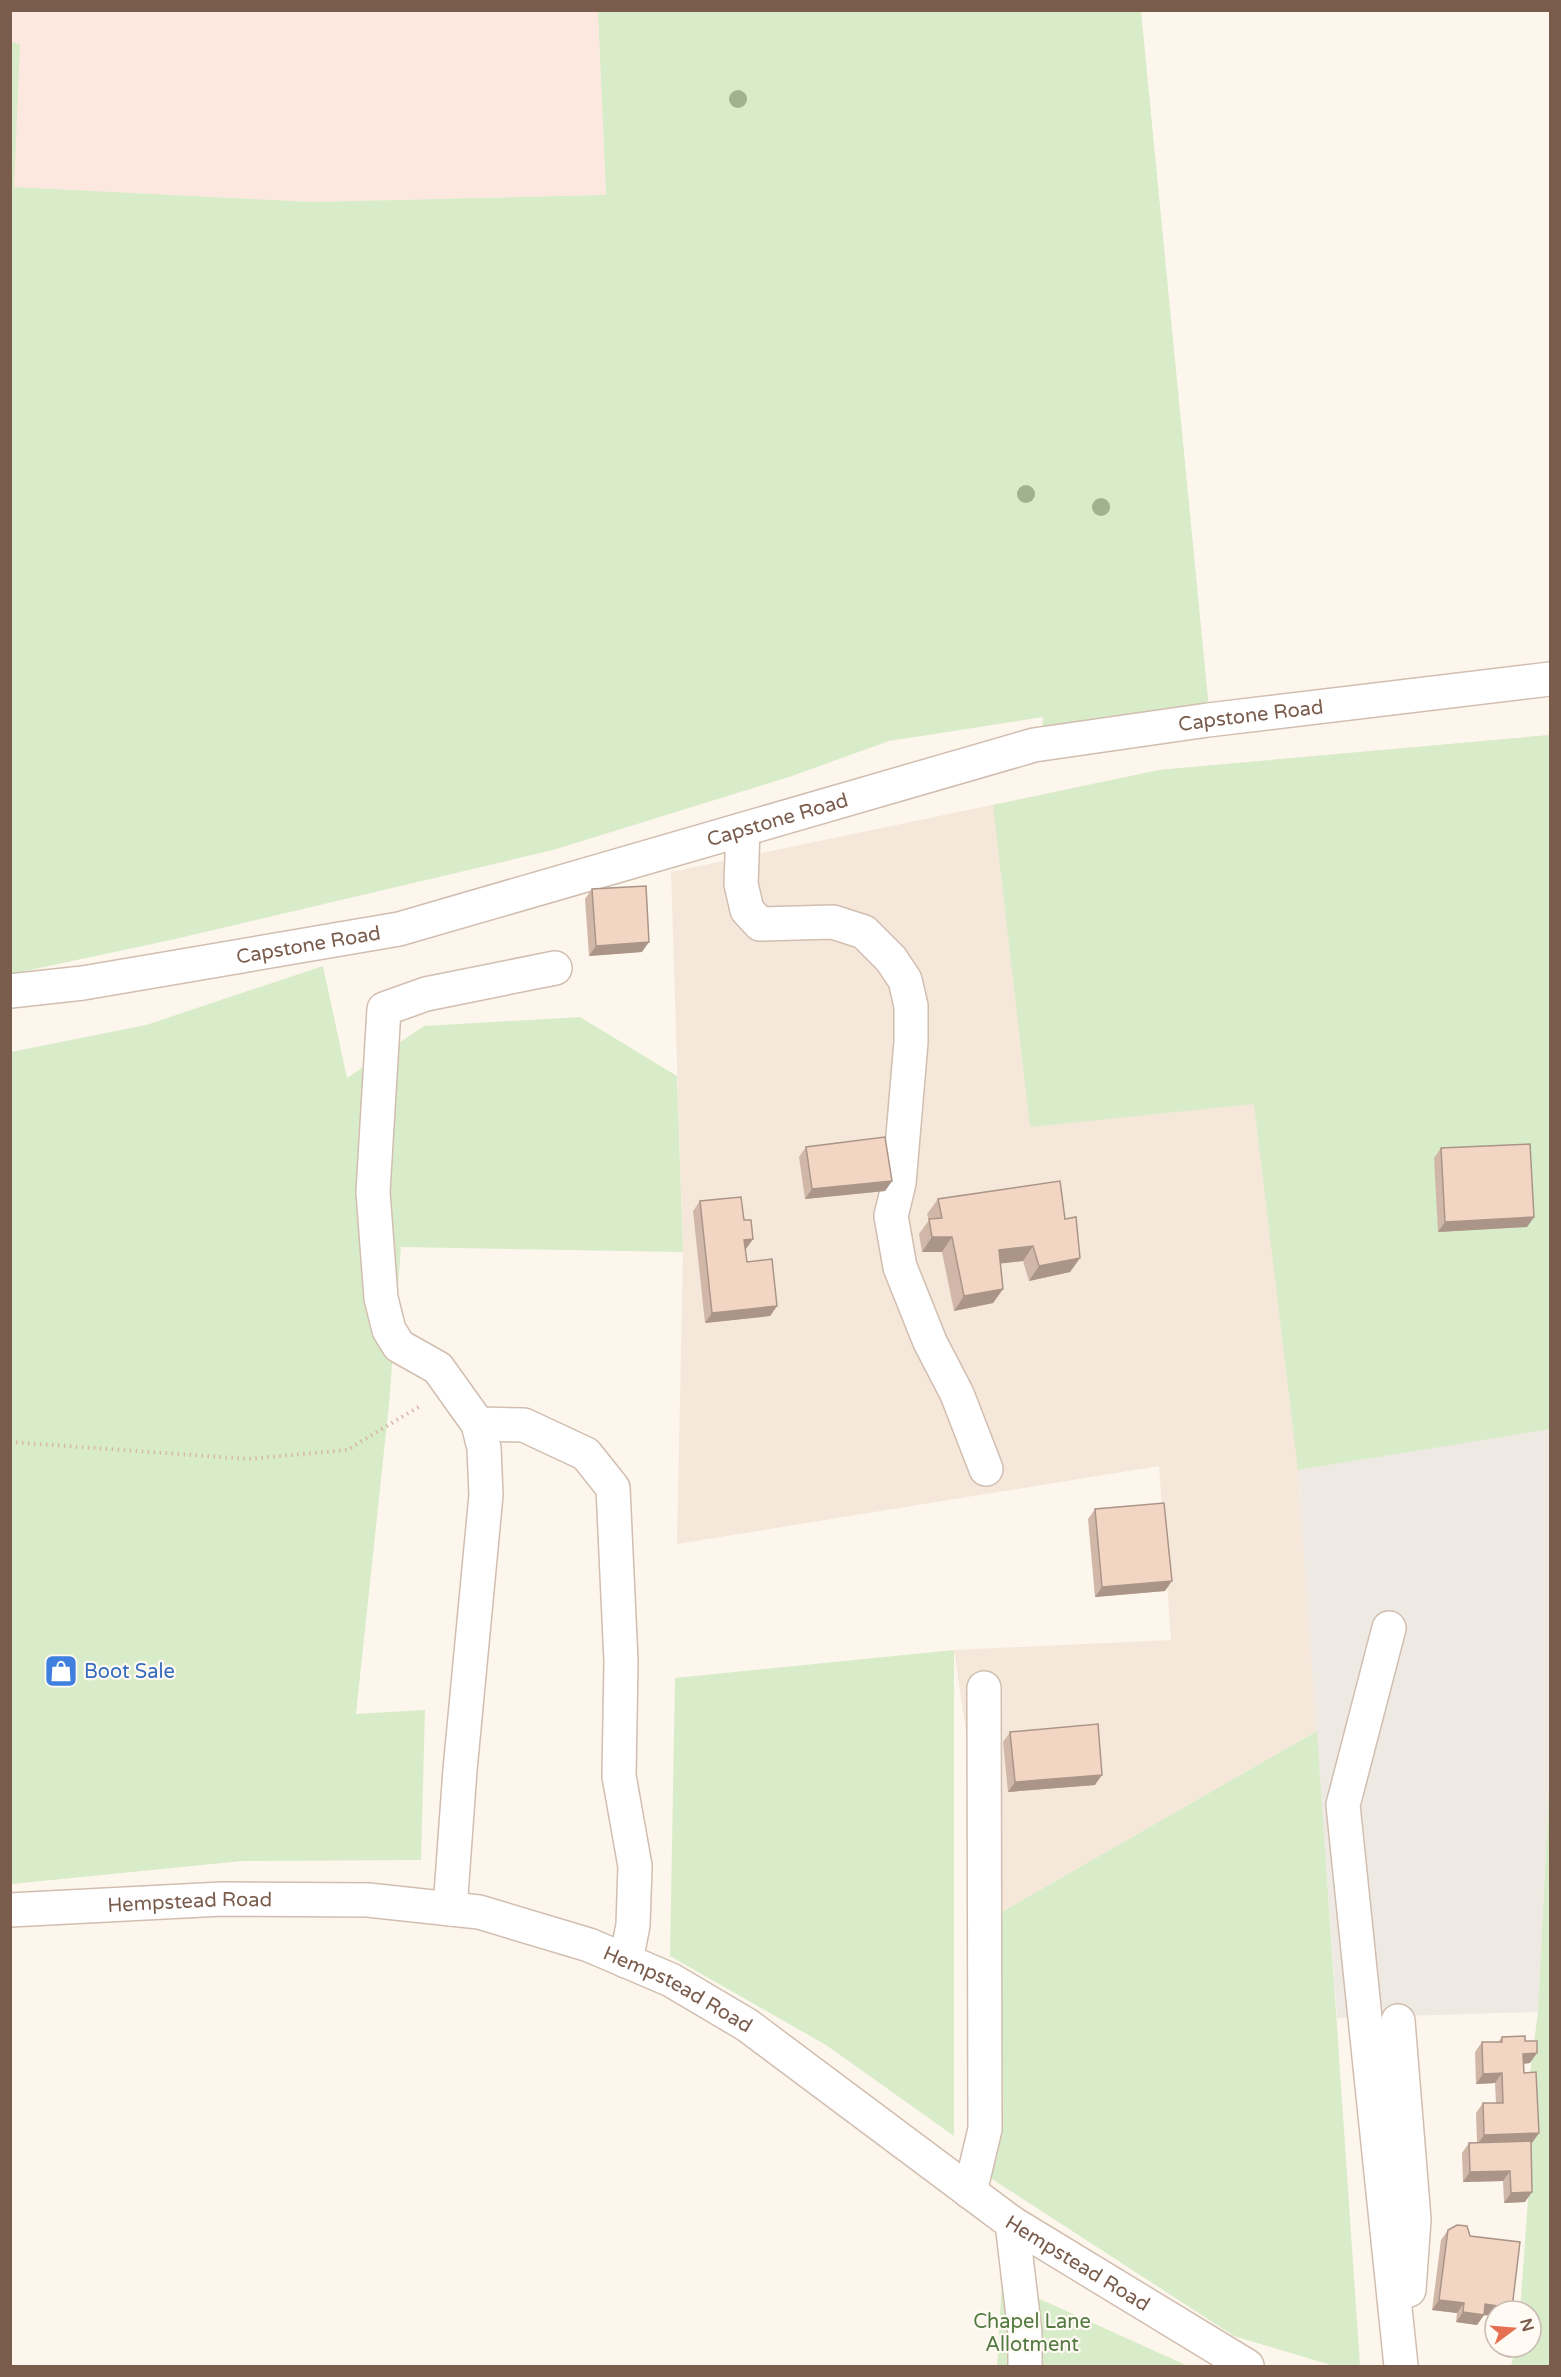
<svg xmlns="http://www.w3.org/2000/svg" width="1561" height="2377" viewBox="0 0 1561 2377" font-family="'Varela Round',sans-serif">
<rect width="100%" height="100%" fill="#fdf6ec"/>
<!-- residential -->
<path fill="#f5e8da" d="M1550 735V1429L1298 1470 1317 1731 993 1917 954 1650 1171 1640 1159 1466 677 1544 683 1252 671 872 1159 770Z"/>
<!-- commercial -->
<path fill="#fde8e0" d="M10 11H598L606 195 313 202 11 187Z"/>
<!-- industrial -->
<path fill="#efe9e4" d="M1550 1429V1769L1538 2012 1337 2018 1298 1470Z"/>
<!-- green -->
<g fill="#d8ecc9">
<path d="M598 11H1141L1209 709 1042 730 1043 717 889 741 792 776 553 850 171 940 11 974 10 42 20 44 14 187 313 202 606 195Z"/>
<path d="M1550 735V1429L1298 1470 1254 1104 1030 1127 993 805 1159 770Z"/>
<path d="M323 966 347 1078 424 1026 580 1017 677 1076 683 1252 401 1247 389 1404 356 1714 425 1710 421 1860 243 1861 11 1884V1052L146 1025Z"/>
<path d="M954 1650V2136L826 2045 670 1956 675 1678Z"/>
<path d="M1317 1731 1360 2366H1334L1234 2336 992 2179 993 1917Z"/>
<path d="M1550 1769V2366H1511L1515 2347H1531V2311H1520L1532 2143 1529 2082 1538 2012Z"/>
<path d="M1002 2282 1188 2366H997Z"/>
</g>
<g fill="none" stroke-linecap="round" stroke-linejoin="round">
<!-- minor casing -->
<g stroke="#d1beb0" stroke-width="36">
<g id="minor">
<path d="M743 830 741 884 747 910 760 924 833 922 864 932 891 959 905 980 911 1006V1042L899 1183 891 1216 900 1267 930 1342 957 1394 986 1469"/>
<path id="s1" d="M10 991 83 983 399 929 1034 745 1208 720 1550 679"/>
<path d="M478 1424 524 1425 586 1454 613 1488 621 1661 619 1776 635 1866 633 1925 626 1961"/>
<path d="M1389 1628 1343 1805 1401 2366"/>
<path d="M450 1909 460 1770 486 1495 484 1448 478 1424 438 1368 399 1346 389 1330 381 1298 373 1192 384 1009 426 994 555 968"/>
<path id="s2" d="M10 1910 222 1899 368 1900 479 1912 589 1945 671 1980 747 2025 1012 2223 1247 2366"/>
<path d="M1398 2021 1414 2219 1409 2290"/>
<path d="M970 2192 985 2129 984 1688"/>
<path d="M1012 2223 1025 2333V2366"/>
</g>
</g>
<!-- path -->
<path stroke="#d9b8a5" stroke-width="4" stroke-dasharray="1.5 4.5" stroke-linecap="butt" d="M10 1442 248 1459 347 1450 420 1406"/>
<!-- minor -->
<use href="#minor" stroke="#fff" stroke-width="33"/>
</g>
<!-- trees -->
<g fill="#a0b28e">
<circle cx="738" cy="99" r="9"/>
<circle cx="1026" cy="494" r="9"/>
<circle cx="1101" cy="507" r="9"/>
</g>
<!-- wall -->
<g fill="#d1b7a8">
<path d="M592 889 642 952 589 956 585 899Z"/>
<path d="M806 1147 892 1181 885 1191 805 1199 799 1157Z"/>
<path d="M1441 1148 1534 1217 1527 1227 1438 1232 1434 1158Z"/>
<path d="M938 1199 1065 1219 1080 1258 1070 1272 1029 1281 1023 1261 1000 1263 1003 1289 993 1303 954 1311 942 1252H922L919 1234 929 1220 927 1214Z"/>
<path d="M700 1201 744 1220 753 1239 745 1249 747 1262 777 1306 770 1316 705 1323 693 1211Z"/>
<path d="M1095 1509 1165 1591 1095 1597 1088 1519Z"/>
<path d="M1010 1732 1095 1785 1008 1792 1003 1742Z"/>
<path d="M1502 2037 1525 2041 1530 2063 1524 2064V2073L1539 2133 1531 2143 1525 2202 1504 2203 1503 2181 1463 2182 1462 2153 1469 2143 1477 2142 1476 2113 1483 2103H1496L1495 2083 1476 2084 1475 2052 1482 2042H1498Z"/>
<path d="M1448 2230 1470 2236 1512 2308 1510 2311H1495V2316L1484 2315 1477 2325 1456 2322 1457 2313 1432 2310 1441 2240Z"/>
</g>
<!-- shaded-wall -->
<g fill="#aa9588">
<path d="M649 942 642 952 589 956 596 946Z"/>
<path d="M892 1181 885 1191 805 1199 812 1189Z"/>
<path d="M1534 1217 1527 1227 1438 1232 1445 1222Z"/>
<path d="M932 1237H952L942 1252H922Z"/>
<path d="M753 1239 746 1249 737 1250 744 1240Z"/>
<path d="M1033 1246 1023 1261 989 1265 999 1250Z"/>
<path d="M1080 1258 1070 1272 1029 1281 1039 1266Z"/>
<path d="M1003 1289 993 1303 954 1311 964 1296Z"/>
<path d="M777 1306 770 1316 705 1323 712 1313Z"/>
<path d="M1172 1581 1165 1591 1095 1597 1102 1587Z"/>
<path d="M1102 1775 1095 1785 1008 1792 1015 1782Z"/>
<path d="M1537 2053 1530 2063 1516 2064 1523 2054Z"/>
<path d="M1502 2073 1495 2083 1476 2084 1483 2074Z"/>
<path d="M1539 2133 1532 2143 1477 2145 1484 2135Z"/>
<path d="M1510 2171 1503 2181 1463 2182 1470 2172Z"/>
<path d="M1532 2192 1525 2202 1504 2203 1511 2193Z"/>
<path d="M1439 2300 1464 2303 1457 2313 1432 2310Z"/>
<path d="M1485 2304 1512 2308 1510 2311H1495V2316L1484 2315 1477 2325 1456 2322 1463 2312Z"/>
</g>
<!-- building -->
<g fill="#f3d5c3" stroke="#aa9588" stroke-width="1.5">
<path d="M646 886 649 942 596 946 592 889Z"/>
<path d="M885 1137 892 1181 812 1189 806 1147Z"/>
<path d="M1530 1144 1534 1217 1445 1222 1441 1148Z"/>
<path d="M1060 1181 1065 1219 1076 1217 1080 1258 1039 1266 1033 1246 999 1250 1003 1289 964 1296 952 1237H932L929 1219 942 1218 938 1199Z"/>
<path d="M741 1197 744 1220H751L753 1239 744 1240 747 1262 772 1259 777 1306 712 1313 700 1201Z"/>
<path d="M1164 1503 1172 1581 1102 1587 1095 1509Z"/>
<path d="M1098 1724 1102 1775 1015 1782 1010 1732Z"/>
<path d="M1525 2036V2041H1537V2053L1523 2054 1524 2073 1536 2072 1539 2133 1484 2135 1483 2103H1503L1502 2073 1483 2074 1482 2042H1502V2037Z"/>
<path d="M1531 2141 1532 2192 1511 2193 1510 2171 1470 2172 1469 2143Z"/>
<path d="M1457 2225 1467 2226 1470 2236 1520 2242 1512 2308 1485 2304 1484 2315 1463 2312 1464 2303 1439 2300 1448 2230Z"/>
</g>
<!-- icons -->
<defs>
<g id="shop-square" transform="scale(1.725)"><rect x="-9" y="-9" width="18" height="18" rx="4" fill="#3f7fe0" stroke="#fffaf3"/><path d="M-5-2.5h2.3a2.7 3.5 0 0 1 5.4 0H5L5.5 6h-11ZM-1.5-2.5h3a1.5 2.3 0 0 0-3 0Z" fill="#fff"/></g>
</defs>
<g fill-rule="evenodd">
<use href="#shop-square" x="61" y="1671"/>
</g>
<g text-anchor="middle" stroke-width="4.5" stroke-linejoin="round" paint-order="stroke">
<!-- street labels -->
<g font-size="20" fill="#7a5c4d" stroke="#fffaf3">
<text dy="7" stroke="none"><textPath href="#s1" startOffset="1274">Capstone Road</textPath></text>
<text dy="7" stroke="none"><textPath href="#s1" startOffset="788">Capstone Road</textPath></text>
<text dy="7" stroke="none"><textPath href="#s1" startOffset="302">Capstone Road</textPath></text>
<text dy="7" stroke="none"><textPath href="#s2" startOffset="180">Hempstead Road</textPath></text>
<text dy="7" stroke="none"><textPath href="#s2" startOffset="684">Hempstead Road</textPath></text>
<text dy="7" stroke="none"><textPath href="#s2" startOffset="1170">Hempstead Road</textPath></text>
</g>
<!-- shop labels -->
<g font-size="20" fill="#366cbe" stroke="#fffaf3" text-anchor="start">
<text x="84" y="1678">Boot Sale</text>
</g>
<!-- park labels -->
<g font-size="20" fill="#537a41" stroke="#fffaf3">
<text x="1032" y="2328">Chapel Lane<tspan x="1032" dy="23">Allotment</tspan></text>
</g>
</g>
<!-- border -->
<rect width="1561" height="2377" fill="none" stroke="#7a5c4d" stroke-width="24"/>
<!-- north arrow -->
<g transform="translate(1513 2329) rotate(74)"><circle r="28" fill="#fffaf3" stroke="#cabbb1" stroke-width="1.5"/>
<path d="M0-4.5L10 22L0 15L-10 22Z" fill="#e76f51"/>
<text y="-9" font-size="16" font-weight="bold" text-anchor="middle" fill="#7a5c4d">N</text>
</g>
</svg>
